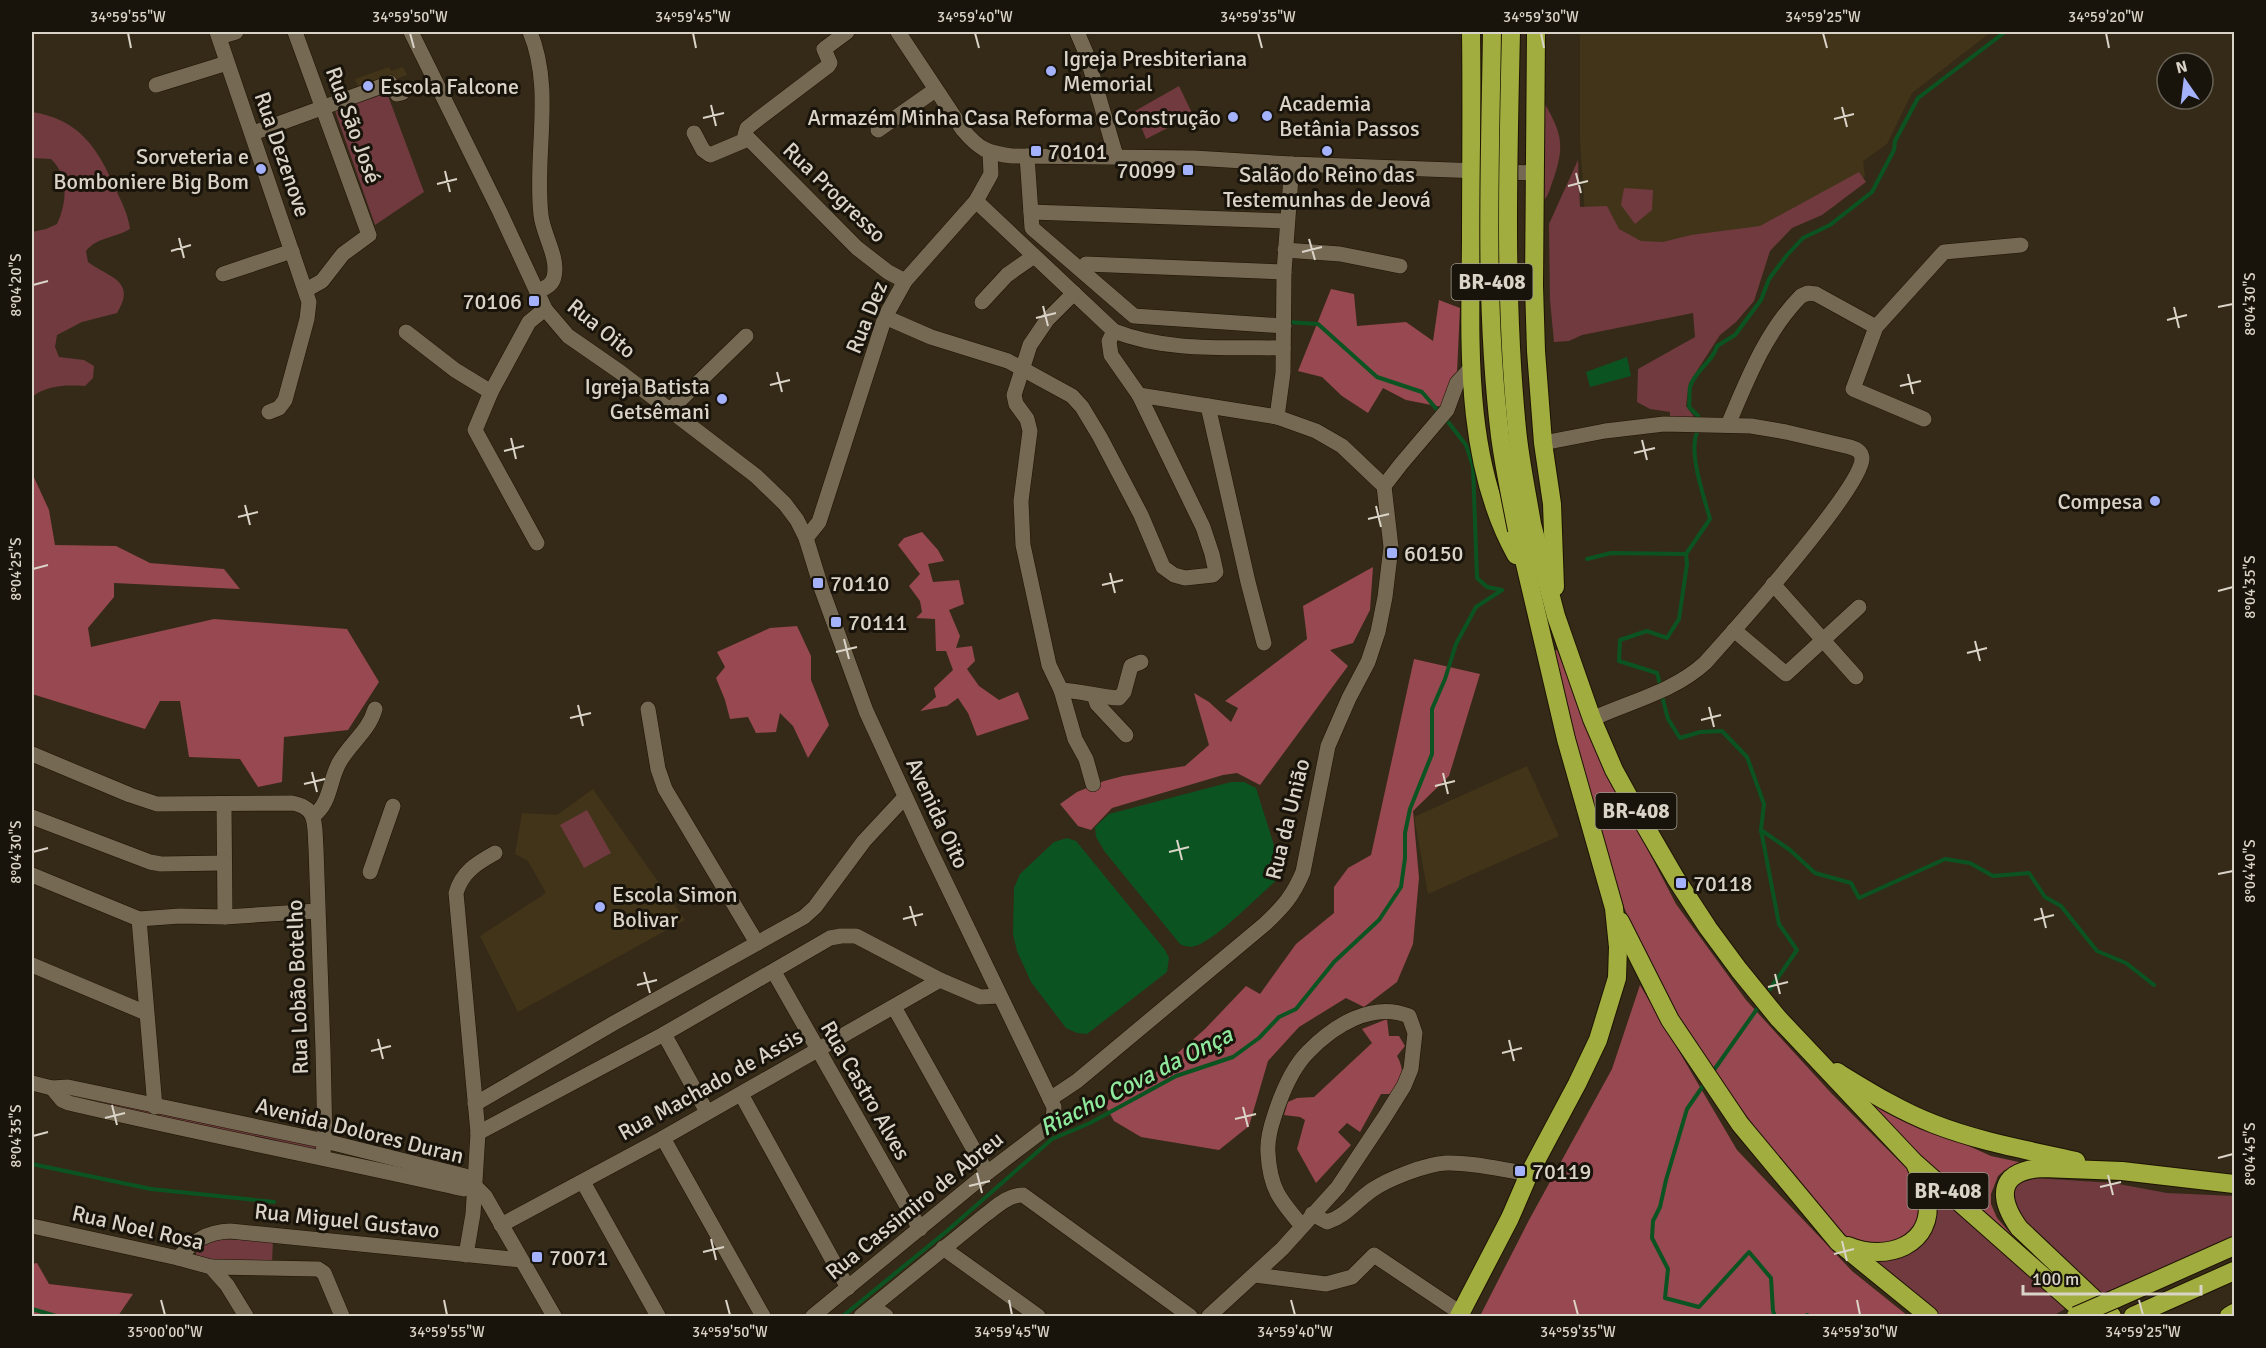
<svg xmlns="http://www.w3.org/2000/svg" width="2266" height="1348" viewBox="0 0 2266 1348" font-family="Signika,sans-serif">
<rect width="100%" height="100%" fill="#352a17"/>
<!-- built -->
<g fill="#423419">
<path d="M1580 32H1991L1912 93 1887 144 1863 161 1865 176 1834 207 1800 215 1590 293 1580 140Z"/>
<path d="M389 67 391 71 403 67 407 75 360 92 355 79Z"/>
<path d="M1527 766 1559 836 1428 894 1414 817Z"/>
<path d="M593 789 685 920 518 1012 480 936 546 893 528 861 515 854 522 813 557 815Z"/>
</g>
<!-- green -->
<g fill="#703a3f">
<path d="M1179 86 1193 115 1146 139 1135 111Z"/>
<path d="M387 93 424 192 375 225 335 111Z"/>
<path d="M1542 99C1562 133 1566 145 1552 183 1549 191 1548 199 1540 203Z"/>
<path d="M32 112C79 119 98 148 116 190 122 203 128 214 130 229 115 238 97 237 86 251L88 262C109 278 137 280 117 313L82 322 57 335 55 347 59 357 84 360 94 366 93 378 85 386C66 385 47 385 32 397V348L34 337 32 315V232L46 229 57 224C67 203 69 176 51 159L32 158Z"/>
<path d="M1578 160 1580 207 1607 206 1619 229 1641 241 1663 242 1691 235 1760 226 1859 172 1866 182 1822 215 1792 228 1770 251 1754 301 1736 322 1720 335 1689 383 1686 406 1697 421 1670 420V412L1650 409 1637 402 1638 369 1695 337 1693 313 1582 335 1569 341 1554 342 1550 300 1549 224Z"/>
<path d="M1624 188 1653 190 1652 210 1635 224 1621 205Z"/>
<path d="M587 810 611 853 584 868 560 825Z"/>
<path d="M61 1091 318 1146 319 1151 63 1096Z"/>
<path d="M2036 1178 2113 1183 2167 1193 2234 1196V1242L2108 1302 2022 1225 2012 1193 2017 1184Z"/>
<path d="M1931 1187 2068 1307 2053 1316H1934L1864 1259H1897L1916 1249Z"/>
<path d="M217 1239 273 1241 272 1262 202 1260 196 1255 197 1245Z"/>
</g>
<!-- forest -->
<g fill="#974850">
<path d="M1331 289 1354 294 1357 326 1406 322 1433 341 1439 300 1460 308 1457 373 1447 408 1406 400 1383 388 1368 413 1342 396 1322 377 1298 371Z"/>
<path d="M32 473 49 510 55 545 116 546 150 563 224 569 240 589 114 583V597L88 628 91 647 214 619 347 629 379 682 348 730 284 737 282 782 258 787 240 759 189 757 180 701H160L145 729 32 694Z"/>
<path d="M922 532 938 550 944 561 928 564 933 582 959 580 964 604 949 610 960 636 956 648 972 646 975 661 967 669 979 686 999 700 1018 692 1029 719 977 736 968 713 958 698 947 706 920 711 936 697 934 688 953 670 946 651H936L935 619 916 618 922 612 920 601 909 586 920 574 898 545 904 538Z"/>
<path d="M1373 567 1370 610 1353 643 1330 650 1348 666 1260 785 1237 773 1223 775 1112 808 1091 830 1078 826 1060 804 1077 792 1104 781 1123 776 1185 766 1209 745 1194 693 1209 702 1231 722 1238 708 1225 701 1307 639 1303 606Z"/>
<path d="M797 626 811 656V680L829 725 808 758 793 726 780 713 776 732 756 733 748 717 730 719 725 700 716 678 725 667 717 652 770 628Z"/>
<path d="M1557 650 1601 760 1676 904 1746 1000 1832 1094 1918 1180 1922 1207 1914 1227 1905 1235 1879 1248 1852 1242 1794 1182 1677 1019 1649 968 1624 907 1597 823 1551 652Z"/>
<path d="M1414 659 1480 674 1449 776 1413 811 1419 878 1413 944 1397 982 1364 1007 1346 998 1299 1027 1268 1061 1249 1126 1219 1150 1141 1137 1114 1121 1104 1103 1155 1073 1205 1029 1246 986 1260 994 1296 944 1334 913V887L1348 868 1371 855Z"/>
<path d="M1640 985 1737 1150 1852 1271 1908 1316H1480L1529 1220 1612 1069Z"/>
<path d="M1387 1019 1389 1036H1399L1405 1046 1397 1056C1404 1068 1404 1082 1396 1094H1381L1360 1132 1347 1123 1338 1132 1351 1145 1316 1183 1297 1149 1305 1120 1300 1117 1284 1115 1288 1102 1297 1098 1314 1097 1372 1043 1362 1029Z"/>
<path d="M1865 1094 1918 1123 1991 1156 2028 1164 2005 1170 1998 1176 1991 1194V1204L1997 1218 2012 1235 2083 1303 2080 1305 1866 1106Z"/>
<path d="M37 1263 49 1284 133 1294 118 1316H32V1264Z"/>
</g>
<!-- water -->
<g fill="#0b5421">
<path d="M1627 357 1631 376 1590 387 1586 372Z"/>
<path d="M1231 782H1244L1256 788 1282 871 1278 879C1258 896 1220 936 1198 945 1191 948 1186 947 1180 944L1105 852 1096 837 1095 827 1109 814Z"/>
<path d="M1067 838 1076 841 1165 950 1169 958 1167 972 1087 1034 1077 1033 1066 1028 1031 982 1017 951 1013 934 1014 888 1020 874 1054 842Z"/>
</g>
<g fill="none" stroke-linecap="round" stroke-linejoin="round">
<!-- stream -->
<g stroke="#0b5421" stroke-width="4">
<path d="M1287 322 1318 324 1377 377 1422 392 1440 413"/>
<path d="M1445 418 1466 445 1473 466 1477 578 1487 587 1502 590"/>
<path d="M1700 420 1698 416 1689 407C1690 401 1689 393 1690 387 1695 370 1713 362 1717 346L1735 335 1761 300 1769 279 1787 255 1803 238 1830 225 1872 192 1894 150 1895 141 1918 98 2005 32"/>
<path d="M1686 554 1710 519C1704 496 1687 451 1698 430"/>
<path d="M1587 559 1611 553 1686 554"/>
<path d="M1661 688 1657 673 1619 661 1620 640 1647 631 1667 638 1679 619 1687 564 1686 554"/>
<path d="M1662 696 1668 719 1680 738 1700 732 1722 731 1747 757 1764 804 1761 830 1779 924 1797 950 1770 989"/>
<path d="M1761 830 1790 850 1815 873 1851 883 1859 898 1945 859 1970 863 1993 876 2029 873 2045 897 2061 906 2097 951 2126 963 2154 985"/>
<path d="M1714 1070 1757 1009"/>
<path d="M1705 1083 1687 1109 1666 1180 1660 1207 1653 1221 1652 1238 1668 1269 1665 1298 1699 1307 1749 1252 1771 1278 1773 1311 1775 1316"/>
<path d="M32 1164 151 1189 274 1202"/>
<path d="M32 1309 56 1316"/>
<path d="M843 1316 947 1231 1052 1139 1090 1123 1176 1076 1233 1057 1259 1038 1279 1017 1296 1009 1334 962 1379 920 1401 887 1405 858V833L1410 809 1432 754V709L1445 679 1456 644 1476 607 1502 590"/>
<path d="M1806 1316 1807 1315 1809 1316"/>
</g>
<!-- minor casing -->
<g stroke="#1d1302" stroke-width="16">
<g id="minor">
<path d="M217 32 309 302 307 319 285 400 279 408 269 412"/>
<path d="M295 32 369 235 343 254 322 281 306 290"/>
<path d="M411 32 500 212 545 309 568 336 620 372 756 476 785 504 797 520 806 538 822 590 866 711 929 848 1054 1107 1053 1121 1046 1128 987 1173 813 1316"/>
<path d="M530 32C554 90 534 154 541 215 543 235 559 257 554 277 552 286 544 288 537 292"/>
<path d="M847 32 824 49 830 63 828 66 757 120 747 128 745 135 857 248 888 272 905 281"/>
<path d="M898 32 963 130C979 149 987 153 1012 156L1194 158 1292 164 1536 173"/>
<path d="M1077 32 1086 53 1116 156"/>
<path d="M219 37 236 32"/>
<path d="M156 85 227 63"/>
<path d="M878 130 935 90"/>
<path d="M253 133 390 83 397 94 402 93"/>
<path d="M694 133 703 150 710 155 748 139"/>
<path d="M1027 156 1032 228 1134 316 1284 326"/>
<path d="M976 201 1114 331C1167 352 1227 347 1283 348"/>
<path d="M1031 212 1287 221"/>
<path d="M1285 250 1340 254 1400 266"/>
<path d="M1086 264 1284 272"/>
<path d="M223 274 292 251"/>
<path d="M1074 293 1047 320 1030 345 1014 395 1016 404 1027 419 1030 431 1021 501 1023 545 1049 665 1061 690 1075 739 1086 759 1093 784"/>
<path d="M982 302 1007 275 1034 256"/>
<path d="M885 317 931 337 1008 361 1072 396 1082 407 1100 437 1141 515 1163 567 1174 575 1185 578 1213 575 1216 572 1212 554 1203 527 1139 395 1111 355 1109 341 1114 331"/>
<path d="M406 332 455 370 491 392"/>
<path d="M1208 406 1248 582 1264 643"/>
<path d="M670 410 746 336"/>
<path d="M1277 417 1283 373 1284 272 1292 164"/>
<path d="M1924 419 1853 389 1876 327 1944 252 2021 245"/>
<path d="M1728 425C1747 380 1766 331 1801 296L1808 293 1816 294 1876 327"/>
<path d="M1543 443 1605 431 1664 424 1751 426 1786 432 1850 447C1857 449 1862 452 1862 459 1861 489 1731 634 1705 663 1673 692 1631 701 1592 719"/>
<path d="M1384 486 1401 464 1447 410 1457 383 1470 369"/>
<path d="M806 538 819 522 885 317 905 281 976 201 991 174 990 153"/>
<path d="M537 543 475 430 491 392 529 322 545 309"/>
<path d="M1773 584 1856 677"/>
<path d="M1734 630 1786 674 1859 607"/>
<path d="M1061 690C1081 691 1099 697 1119 698L1124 692 1131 666 1141 662"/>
<path d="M1094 695 1097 704 1126 735"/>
<path d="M648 709 658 769 665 789 757 943"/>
<path d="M32 754 130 795 157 804 292 803C319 808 314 825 316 848L323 1050 325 1141 322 1157"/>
<path d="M224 804 225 917"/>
<path d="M313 816C331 803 329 781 339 763 350 743 369 731 375 709"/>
<path d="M32 817 150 862 161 864 224 863"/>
<path d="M370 872 393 806"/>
<path d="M32 875 139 919 180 916 225 917 317 911"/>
<path d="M139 919 155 1107"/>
<path d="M32 965 146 1013"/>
<path d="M774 972 920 1229"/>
<path d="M894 1007 987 1173"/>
<path d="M664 1034 707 1112"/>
<path d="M32 1083 52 1088 68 1087 325 1141 465 1176 485 1196 554 1316"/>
<path d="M52 1088 62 1100 69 1103C200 1134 332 1159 464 1189L473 1184"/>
<path d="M741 1094 848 1288"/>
<path d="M1050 1099 1077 1081 1265 924C1283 907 1293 896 1303 872L1328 746 1349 698 1368 662 1378 632 1385 597 1391 547 1384 486 1342 446 1316 431 1277 417 1139 395"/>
<path d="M475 1104 614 1023 804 917 815 907 864 841 905 797"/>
<path d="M478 1133 664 1034 830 938 841 936H856L940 980 980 997 999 996"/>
<path d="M663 1138 763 1316"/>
<path d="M583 1182 658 1316"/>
<path d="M1312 1214 1327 1222C1346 1216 1356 1201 1372 1190 1388 1179 1426 1164 1446 1163 1473 1162 1502 1170 1529 1174"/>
<path d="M501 1225 663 1138 940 980"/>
<path d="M32 1226 178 1258 211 1267 227 1285 246 1316"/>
<path d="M943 1248 1038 1316"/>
<path d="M466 1255 473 1214 478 1133 456 893C462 872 477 863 495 853"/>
<path d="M178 1258C194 1241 206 1232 230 1231L521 1260"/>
<path d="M211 1267 318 1269 324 1273 342 1316"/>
<path d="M1255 1275 1326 1284 1352 1277 1374 1255 1453 1308"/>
<path d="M873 1307 886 1316"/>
<path d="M861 1316 985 1215C996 1207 1008 1195 1023 1195L1190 1316"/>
<path d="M1209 1316 1282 1249 1338 1187 1384 1118 1404 1086 1411 1069 1415 1033 1409 1016C1372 1001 1333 1026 1308 1052 1291 1069 1281 1095 1274 1117 1270 1129 1267 1141 1268 1153 1270 1189 1280 1200 1302 1226"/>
</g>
</g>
<!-- highway casing -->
<g stroke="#1d1302" stroke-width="20">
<g id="highway">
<path d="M1471 32C1472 102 1471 172 1471 242 1470 345 1464 462 1516 555"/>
<path d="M1536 32 1534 286 1536 351 1543 443 1552 504 1555 587"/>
<path d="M1532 524 1556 616 1592 719 1614 770 1636 810 1676 879 1708 928 1739 970 1778 1018 1914 1162 2088 1316"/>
<path d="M1620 921 1670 1020 1740 1124 1838 1242 1929 1316"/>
<path d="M1837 1072C1868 1091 1900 1111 1934 1124 1980 1142 2028 1150 2076 1161"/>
<path d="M1848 1246C1886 1262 1935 1246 1927 1197 1926 1186 1921 1176 1916 1166"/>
<path d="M2115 1299 2234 1246"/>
<path d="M1459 1316 1510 1218 1529 1174 1577 1084 1598 1040 1617 978 1618 947 1614 908 1566 739 1517 530"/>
<path d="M2112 1316 2019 1228C1997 1197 1998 1171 2042 1168L2122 1171 2234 1184"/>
<path d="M2133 1316 2234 1271"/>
<path d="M2229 1316 2234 1313"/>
</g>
</g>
<!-- minor -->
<use href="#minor" stroke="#756953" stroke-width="15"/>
<!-- highway -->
<use href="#highway" stroke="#a1ad3e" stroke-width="18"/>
<!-- highway-bridge casing -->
<g stroke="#1d1302" stroke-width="20" stroke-linecap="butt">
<g id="highway-bridge">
<path d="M1492 32C1490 165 1484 304 1500 436 1504 467 1511 499 1517 530"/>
<path d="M1511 32C1508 164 1504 297 1517 429 1520 461 1527 493 1532 524"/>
<path d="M2076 1316 2115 1299"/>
</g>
</g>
<!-- highway-bridge -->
<use href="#highway-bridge" stroke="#a1ad3e" stroke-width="18"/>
</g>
<!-- ticks -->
<path fill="none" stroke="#dad3c7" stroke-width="2" d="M128 33 131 48M410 33 414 48M693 33 696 48M975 33 979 48M1258 33 1262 48M1541 33 1544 48M1823 33 1827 48M2106 33 2109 48M711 105 716 126M1842 107 1847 127M703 118 724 113M1834 119 1854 114M445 171 450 192M1576 173 1581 193M437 184 457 179M1568 186 1588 181M179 238 184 258M1309 239 1315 260M171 251 191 245M1302 252 1322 247M33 285 48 281M1043 306 1048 326M2174 307 2179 328M2218 307 2233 304M1036 318 1056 313M2167 320 2187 315M777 372 782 392M1908 374 1913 394M770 385 790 380M1900 386 1921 381M511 438 516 459M1642 440 1647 460M504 451 524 446M1634 453 1655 448M245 505 250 525M1376 506 1381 527M238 517 258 512M1368 519 1389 514M33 569 48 565M1110 573 1115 593M1102 585 1123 580M2218 591 2233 587M844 639 849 659M1975 641 1980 661M836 652 857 647M1967 653 1987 648M578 705 583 726M1709 707 1714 727M570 718 591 713M1701 720 1721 715M312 772 317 792M1443 773 1448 794M304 784 325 779M1435 786 1455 781M1177 840 1182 860M33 852 48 848M1169 852 1189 847M2218 874 2233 871M910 906 916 926M2041 908 2046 928M903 919 923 914M2034 920 2054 915M644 972 650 993M1775 974 1780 994M637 985 657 980M1768 987 1788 982M378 1039 383 1059M1509 1040 1514 1061M371 1051 391 1046M1502 1053 1522 1048M112 1105 117 1125M1243 1107 1248 1127M105 1118 125 1113M1235 1119 1256 1114M33 1136 48 1132M2218 1158 2233 1154M977 1173 982 1193M2108 1175 2113 1195M969 1186 990 1181M2100 1187 2121 1182M711 1239 716 1260M1842 1241 1847 1261M703 1252 724 1247M1834 1254 1854 1249M161 1300 165 1315M444 1300 447 1315M726 1300 730 1315M1009 1300 1012 1315M1291 1300 1295 1315M1574 1300 1578 1315M1857 1300 1860 1315M2139 1300 2143 1315"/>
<!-- markers -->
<g fill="#a4b2fc" stroke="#19140b" stroke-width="2">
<circle cx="1051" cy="71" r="6"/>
<circle cx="368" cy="86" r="6"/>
<circle cx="1267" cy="116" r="6"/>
<circle cx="1233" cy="117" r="6"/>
<rect x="1030" y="145" width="12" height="12" rx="3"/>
<circle cx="1327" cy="151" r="6"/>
<circle cx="261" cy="169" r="6"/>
<rect x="1182" y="164" width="12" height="12" rx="3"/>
<rect x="528" y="295" width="12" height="12" rx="3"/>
<circle cx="722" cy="399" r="6"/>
<circle cx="2155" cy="501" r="6"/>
<rect x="1386" y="547" width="12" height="12" rx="3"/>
<rect x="812" y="577" width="12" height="12" rx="3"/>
<rect x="830" y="616" width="12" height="12" rx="3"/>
<rect x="1675" y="877" width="12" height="12" rx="3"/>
<circle cx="600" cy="907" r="6"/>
<rect x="1514" y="1165" width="12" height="12" rx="3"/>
<rect x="531" y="1251" width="12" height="12" rx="3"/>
</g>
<g text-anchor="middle" stroke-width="6" stroke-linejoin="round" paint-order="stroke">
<!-- shield labels -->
<g fill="#19140b" stroke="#a09a8f" stroke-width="1.5">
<rect x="1451.5" y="264" width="81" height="36" rx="4.5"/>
<rect x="1595.5" y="793" width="81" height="36" rx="4.5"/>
<rect x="1907.5" y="1173" width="81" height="36" rx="4.5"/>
</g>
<g font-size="21" font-weight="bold" fill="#dad3c7">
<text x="1492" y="289">BR-408</text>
<text x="1636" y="818">BR-408</text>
<text x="1948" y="1198">BR-408</text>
</g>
<!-- poi labels -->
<g font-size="22" fill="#dad3c7" stroke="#19140b" text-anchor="start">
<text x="1063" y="66">Igreja Presbiteriana<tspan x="1063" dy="25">Memorial</tspan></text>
<text x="380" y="94">Escola Falcone</text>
<text x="1279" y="111">Academia<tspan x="1279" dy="25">Betânia Passos</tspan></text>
<text x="1221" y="125" text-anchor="end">Armazém Minha Casa Reforma e Construção</text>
<text x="1048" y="159">70101</text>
<text x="249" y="164" text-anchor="end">Sorveteria e<tspan x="249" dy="25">Bomboniere Big Bom</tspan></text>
<text x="1176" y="178" text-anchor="end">70099</text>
<text x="1327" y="182" text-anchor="middle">Salão do Reino das<tspan x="1327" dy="25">Testemunhas de Jeová</tspan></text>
<text x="522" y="309" text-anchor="end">70106</text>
<text x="710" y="394" text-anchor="end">Igreja Batista<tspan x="710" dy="25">Getsêmani</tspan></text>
<text x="2143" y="509" text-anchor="end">Compesa</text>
<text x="1404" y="561">60150</text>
<text x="830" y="591">70110</text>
<text x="848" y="630">70111</text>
<text x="1693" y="891">70118</text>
<text x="612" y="902">Escola Simon<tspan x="612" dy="25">Bolivar</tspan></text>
<text x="1532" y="1179">70119</text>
<text x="549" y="1265">70071</text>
</g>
<!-- street labels -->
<g font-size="22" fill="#dad3c7" stroke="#19140b">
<text transform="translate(354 125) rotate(70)" y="8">Rua São José</text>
<text transform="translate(283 154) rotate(71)" y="8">Rua Dezenove</text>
<text transform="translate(835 192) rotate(44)" y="8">Rua Progresso</text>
<text transform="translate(866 317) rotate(-68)" y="8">Rua Dez</text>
<text transform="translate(602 328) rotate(39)" y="8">Rua Oito</text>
<text transform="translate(938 813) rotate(65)" y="8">Avenida Oito</text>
<text transform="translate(1287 819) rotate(-76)" y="8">Rua da União</text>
<text transform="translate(297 987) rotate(-92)" y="8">Rua Lobão Botelho</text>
<text transform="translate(710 1084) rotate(-29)" y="8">Rua Machado de Assis</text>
<text transform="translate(866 1090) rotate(60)" y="8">Rua Castro Alves</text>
<text transform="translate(360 1130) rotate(14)" y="8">Avenida Dolores Duran</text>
<text transform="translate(914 1205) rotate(-39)" y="8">Rua Cassimiro de Abreu</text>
<text transform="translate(347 1220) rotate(6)" y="8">Rua Miguel Gustavo</text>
<text transform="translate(138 1227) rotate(13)" y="8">Rua Noel Rosa</text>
</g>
<!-- water labels -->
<g font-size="24" font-style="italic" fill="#8fe99d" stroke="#19140b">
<text transform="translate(1136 1081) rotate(-27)" y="8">Riacho Cova da Onça</text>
</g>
</g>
<!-- border -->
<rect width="2266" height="1348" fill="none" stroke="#19140b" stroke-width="66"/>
<!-- north arrow -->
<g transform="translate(2185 81) rotate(346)"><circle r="28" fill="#19140b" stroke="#666056" stroke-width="1.5"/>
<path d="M0-4.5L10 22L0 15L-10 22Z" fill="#a4b2fc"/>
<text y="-9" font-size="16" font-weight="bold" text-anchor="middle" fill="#dad3c7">N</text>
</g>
<!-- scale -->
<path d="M2023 1285v9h178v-9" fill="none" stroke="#dad3c7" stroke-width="3"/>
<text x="2032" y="1285" font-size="18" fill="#dad3c7" stroke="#19140b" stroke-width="4.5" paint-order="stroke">100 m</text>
<rect x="33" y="33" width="2200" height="1282" fill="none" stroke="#dad3c7" stroke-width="2"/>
<g font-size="15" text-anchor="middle" fill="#dad3c7">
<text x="128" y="22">34°59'55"W</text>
<text x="410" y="22">34°59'50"W</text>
<text x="693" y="22">34°59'45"W</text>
<text x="975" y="22">34°59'40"W</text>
<text x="1258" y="22">34°59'35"W</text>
<text x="1541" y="22">34°59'30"W</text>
<text x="1823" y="22">34°59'25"W</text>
<text x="2106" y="22">34°59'20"W</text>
<text transform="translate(16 285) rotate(-90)" y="5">8°04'20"S</text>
<text transform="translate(2250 304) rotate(-90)" y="5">8°04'30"S</text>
<text transform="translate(16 569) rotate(-90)" y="5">8°04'25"S</text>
<text transform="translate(2250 587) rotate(-90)" y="5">8°04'35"S</text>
<text transform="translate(16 852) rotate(-90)" y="5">8°04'30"S</text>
<text transform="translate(2250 871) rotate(-90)" y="5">8°04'40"S</text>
<text transform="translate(16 1136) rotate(-90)" y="5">8°04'35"S</text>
<text transform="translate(2250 1154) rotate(-90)" y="5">8°04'45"S</text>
<text x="165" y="1337">35°00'00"W</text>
<text x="447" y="1337">34°59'55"W</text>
<text x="730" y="1337">34°59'50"W</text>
<text x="1012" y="1337">34°59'45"W</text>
<text x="1295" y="1337">34°59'40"W</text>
<text x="1578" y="1337">34°59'35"W</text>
<text x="1860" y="1337">34°59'30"W</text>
<text x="2143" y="1337">34°59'25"W</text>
</g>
</svg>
